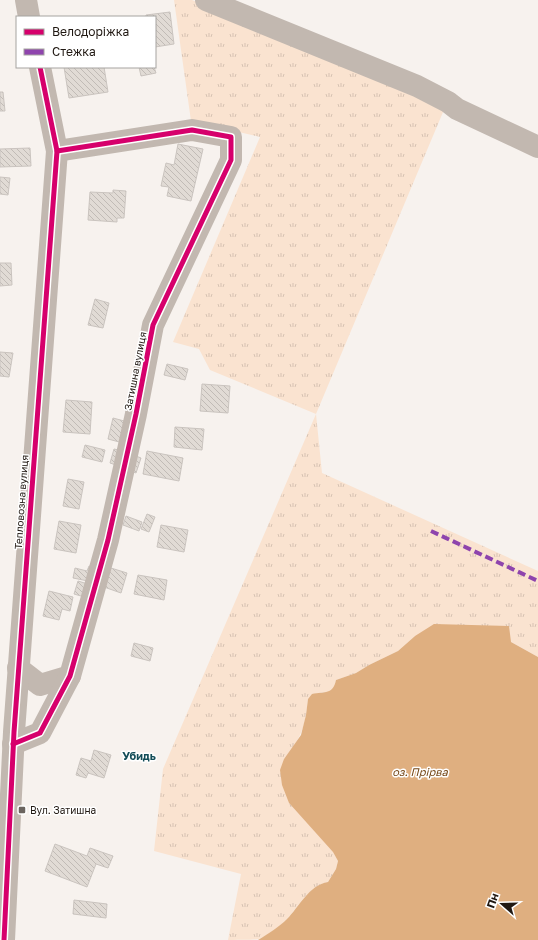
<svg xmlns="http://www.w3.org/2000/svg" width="538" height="940" viewBox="0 0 538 940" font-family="'Golos Text',sans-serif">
<defs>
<pattern id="grass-tufts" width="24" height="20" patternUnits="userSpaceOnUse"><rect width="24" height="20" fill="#fae3d0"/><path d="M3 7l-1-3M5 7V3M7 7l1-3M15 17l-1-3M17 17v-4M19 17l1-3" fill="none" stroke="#d6c2b2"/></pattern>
<pattern id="building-back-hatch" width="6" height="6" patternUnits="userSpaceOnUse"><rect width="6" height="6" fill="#e1dbd5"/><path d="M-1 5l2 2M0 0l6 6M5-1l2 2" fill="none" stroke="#c1bbb6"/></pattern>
</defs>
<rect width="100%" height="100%" fill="#f7f2ee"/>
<!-- grass -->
<path fill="url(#grass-tufts)" d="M174 0H192L416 90 446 105 316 414 322 473 538 571V657L511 642 415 636 398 651 369 665 356 673 336 680 335 687 330 692H322L308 699C305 727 302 737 284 759L289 803 333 851 338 861 336 869 328 882C310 885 299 906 287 919 283 924 265 937 259 939 253 940 235 940 228 940L241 874 154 851 163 769 316 414 210 370 199 349 173 342 260 137 191 121Z"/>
<!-- water -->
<path fill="#dfaf80" d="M434 624 509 626 511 642 538 657V940H258C268 934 279 927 287 919 299 907 309 885 328 882L336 869 338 861 333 852 289 803 282 785 280 770 284 759 301 735 306 715 308 699 312 694C325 691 333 695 336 680L356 673 369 665 398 651 415 636Z"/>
<!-- building -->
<g fill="url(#building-back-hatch)" stroke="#cac4bf">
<path d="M170 12 174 44 155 47V17H146V15Z"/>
<path d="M64 67H104L108 92 69 98Z"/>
<path d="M139 67H154L156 73 141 76Z"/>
<path d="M0 92H3L5 111H0Z"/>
<path d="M178 144 203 149 191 201 167 196 169 187 161 186 166 163 174 165Z"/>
<path d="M30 148 31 166 0 167V149Z"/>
<path d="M0 177 10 178 8 195 0 194Z"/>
<path d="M113 190 126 191 124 218H117V222L88 220 90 192 113 193Z"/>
<path d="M0 263H11L12 285 0 286Z"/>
<path d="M95 299 109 303 103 328 88 325Z"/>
<path d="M0 352 13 353 9 377 0 376Z"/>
<path d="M167 364 188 369 185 380 164 375Z"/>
<path d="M202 384 230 386 228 413 200 411Z"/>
<path d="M66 400 92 402 90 434 63 432Z"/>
<path d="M113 418 128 422 123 443 108 439Z"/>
<path d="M175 427 204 429 202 450 174 447Z"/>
<path d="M85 445 105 450 102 462 82 457Z"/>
<path d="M114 449 123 451 119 466 110 463Z"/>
<path d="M147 451 183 458 179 481 143 474Z"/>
<path d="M136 456 141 458 136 473 131 471Z"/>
<path d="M68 479 84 482 79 509 63 506Z"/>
<path d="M147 514 155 517 149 532 141 529Z"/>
<path d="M126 516 142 522 139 531 123 525Z"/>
<path d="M59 521 81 525 76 553 54 549Z"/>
<path d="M161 525 188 530 184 552 157 547Z"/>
<path d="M89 566 97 568 93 582 73 578 75 568 87 571Z"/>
<path d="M111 568 127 573 121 593 104 587Z"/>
<path d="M138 575 167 580 164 600 134 594Z"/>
<path d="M78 581 91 585 88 598 74 594Z"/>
<path d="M49 591 73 597 70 611 62 609 59 620 43 616Z"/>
<path d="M134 643 153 648 150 661 131 656Z"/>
<path d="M94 750 111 755 104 778 88 773 86 778 76 775 81 758 91 761Z"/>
<path d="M55 844 87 856 90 848 113 856 108 868 96 864 87 887 45 871Z"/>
<path d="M74 900 107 904 106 918 73 914Z"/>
</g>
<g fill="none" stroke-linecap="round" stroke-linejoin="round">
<!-- minor -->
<g stroke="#c2b8b0" stroke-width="22">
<path d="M26 0 29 17"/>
<path d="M206 0 417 86 448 102 457 109 538 147"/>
<path d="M18 668 40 685 70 676"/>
<path d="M13 744 40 733 70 676 108 540 136 414 153 325 231 160V137L192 130 57 151"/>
<path d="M4 940 14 732 57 151 40 67"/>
</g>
<!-- quiet -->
<path stroke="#8e44ad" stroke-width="4" stroke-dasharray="8 4" stroke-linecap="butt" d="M431 531 538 581"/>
<!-- cycleway casing -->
<g stroke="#fff" stroke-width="8">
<g id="cycleway">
<path d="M13 744 40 733 70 676 108 540 136 414 153 325 231 160V137L192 130 57 151"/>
<path d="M4 940 14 732 57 151 40 67"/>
</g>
</g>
<!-- cycleway -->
<use href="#cycleway" stroke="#d6006c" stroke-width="5"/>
</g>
<!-- markers -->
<rect fill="#6b645f" stroke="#fff" stroke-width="1.5" x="18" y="806" width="8" height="8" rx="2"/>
<g text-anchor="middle" stroke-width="3" stroke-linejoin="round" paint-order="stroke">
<!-- street labels -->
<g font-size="10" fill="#201812" stroke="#fff">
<text transform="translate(135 371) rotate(-79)" y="4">Затишна вулиця</text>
<text transform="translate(21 502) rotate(-86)" y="4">Тепловозна вулиця</text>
</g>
<!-- poi labels -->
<g font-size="10" fill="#201812" stroke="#fff" text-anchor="start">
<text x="30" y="814">Вул. Затишна</text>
</g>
<!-- neighbourhood labels -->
<g font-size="11" font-weight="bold" fill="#134d58" stroke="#fff">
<text x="139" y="760">Убидь</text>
</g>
<!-- water labels -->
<g font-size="11" font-style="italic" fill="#764818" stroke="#fff">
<text x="420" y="776">оз. Прірва</text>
</g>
</g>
<!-- legend -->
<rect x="16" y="16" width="140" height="52" fill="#ffffff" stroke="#a6a3a0"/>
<rect x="24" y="29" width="20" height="6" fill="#d6006c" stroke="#a6a3a0"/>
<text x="52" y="36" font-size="12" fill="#201812">Велодоріжка</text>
<rect x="24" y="49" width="20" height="6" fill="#8e44ad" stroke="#a6a3a0"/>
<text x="52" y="56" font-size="12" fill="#201812">Стежка</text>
<!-- north arrow -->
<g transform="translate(502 904) rotate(290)" stroke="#ffffff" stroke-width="3" paint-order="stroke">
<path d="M0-3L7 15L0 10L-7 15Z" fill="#201812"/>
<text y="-6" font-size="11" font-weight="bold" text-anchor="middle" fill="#201812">Пн</text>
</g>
</svg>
